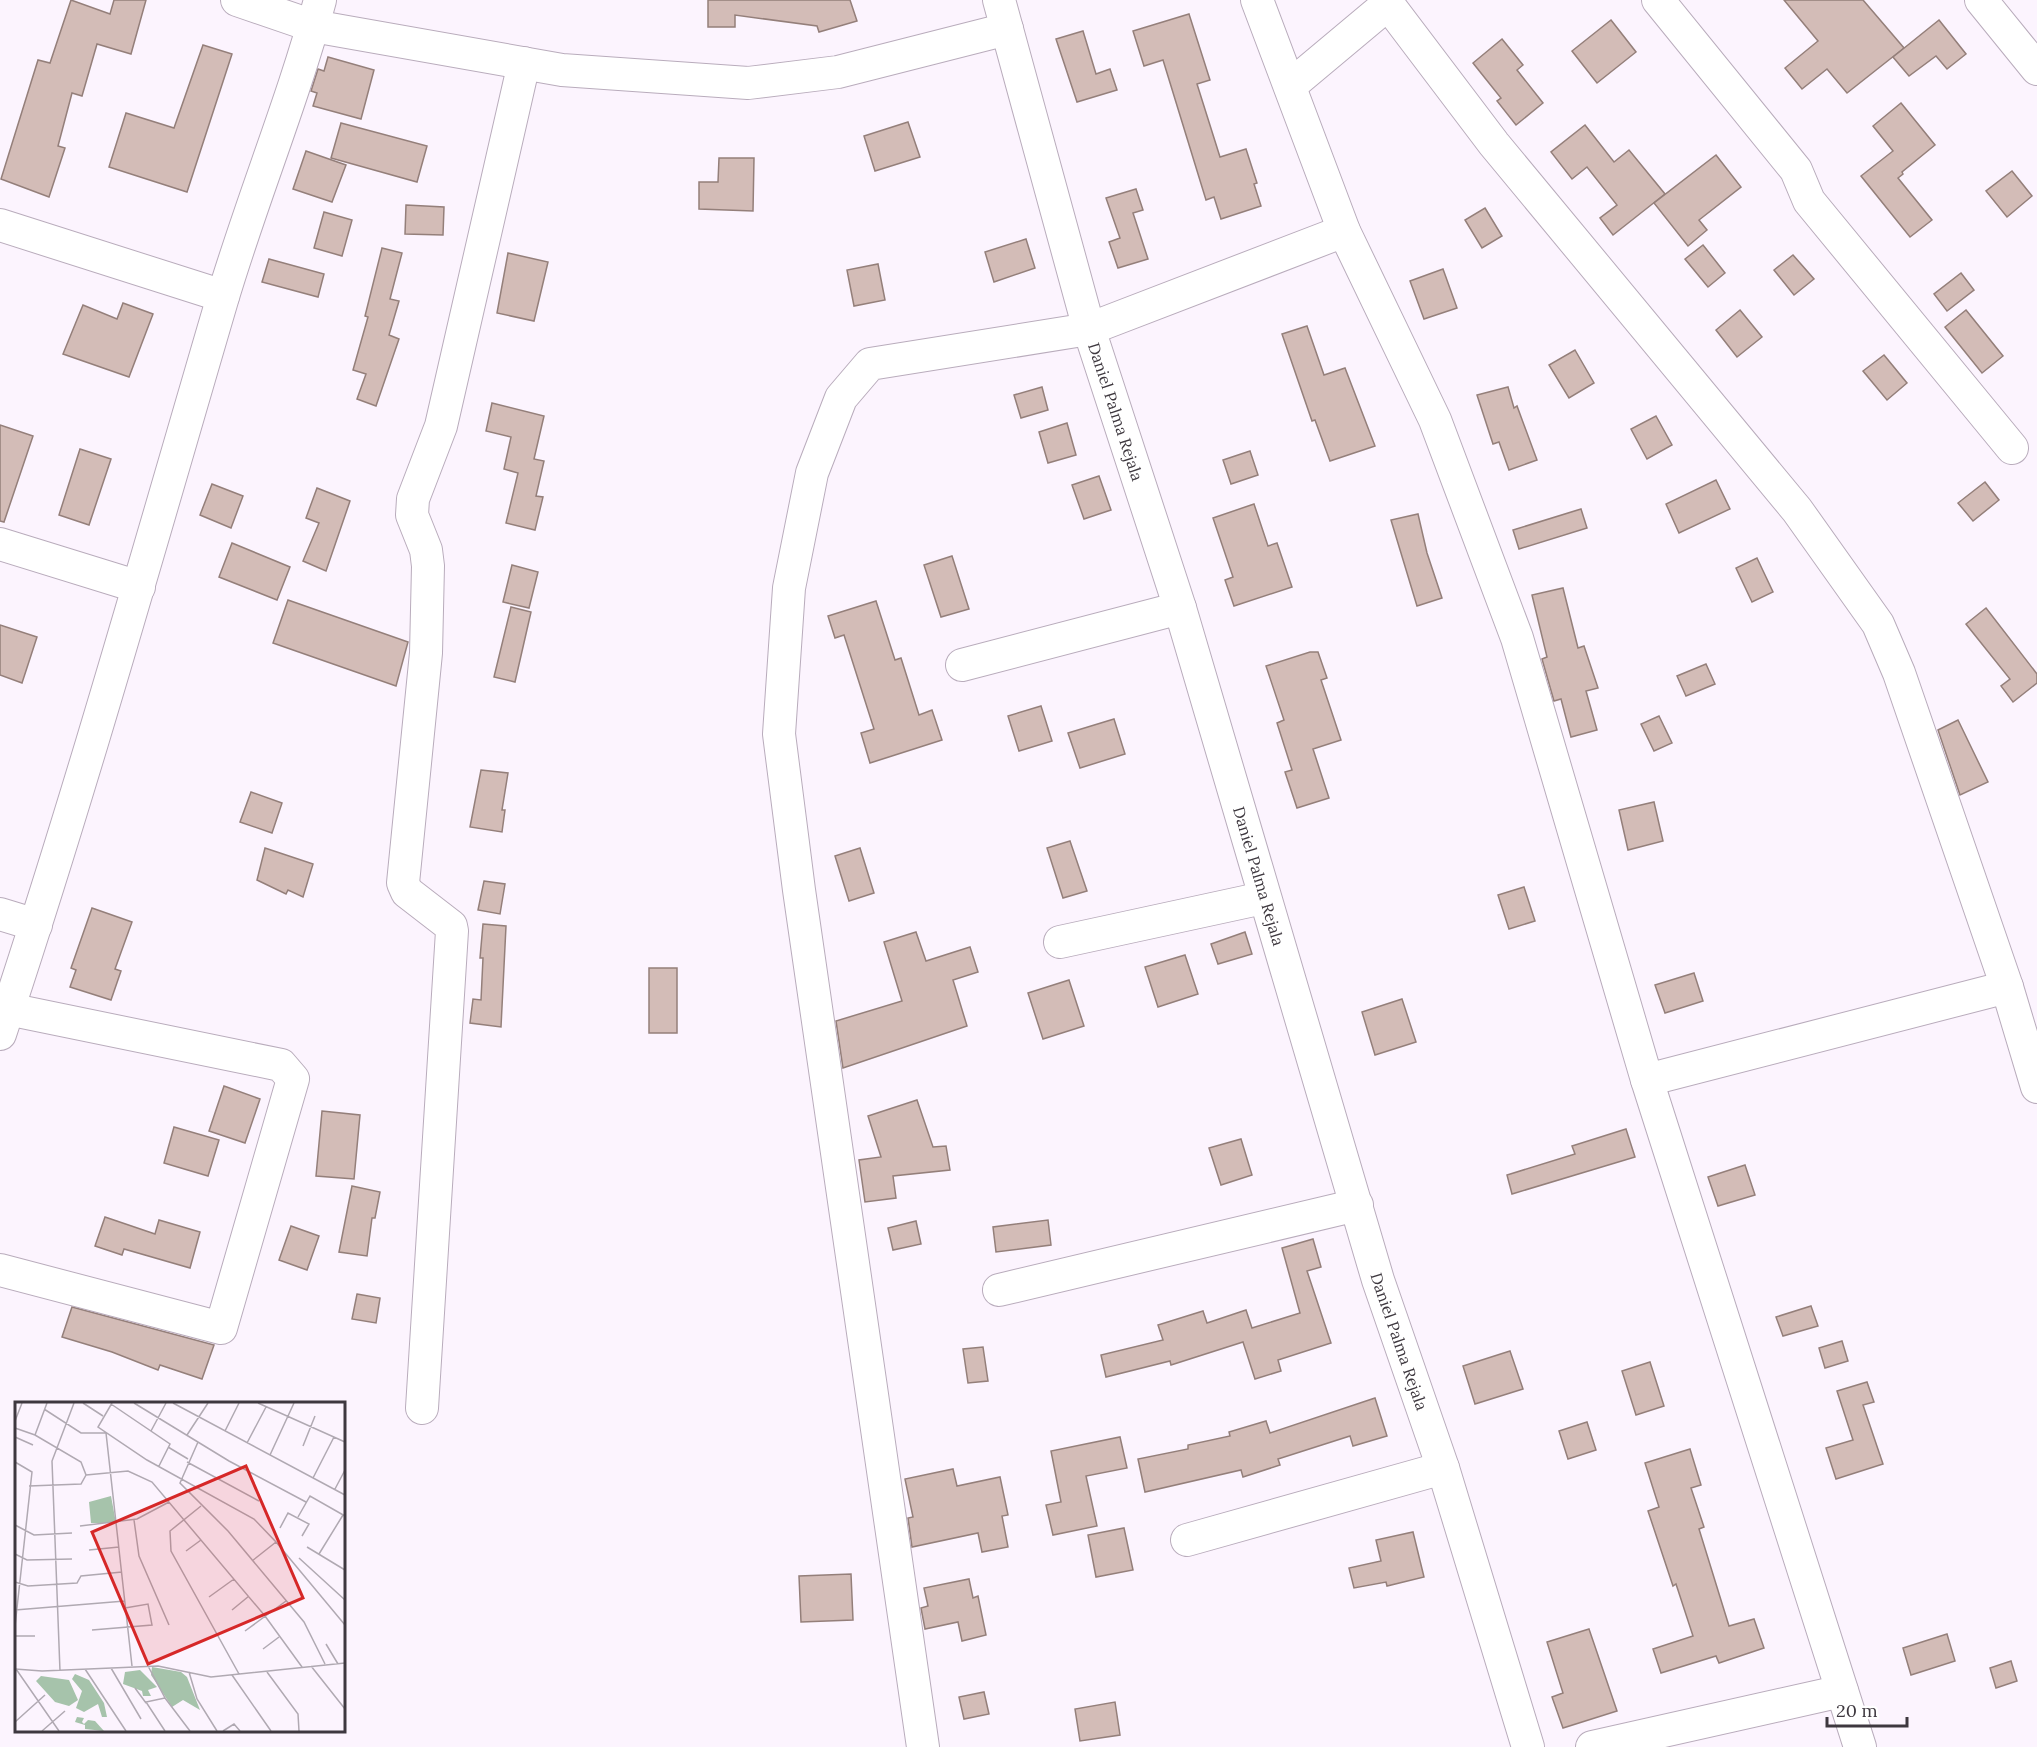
<svg xmlns="http://www.w3.org/2000/svg" width="2037" height="1747" viewBox="0 0 2037 1747" font-family="Lora,serif">
<rect width="100%" height="100%" fill="#fcf4fe"/>
<!-- building -->
<g fill="#d3bcb7" stroke="#947f7a" stroke-width="1.5">
<path d="M71 0 110 14 114 0H146L131 54 97 44 82 96 72 93 58 146 65 148 49 197 1 179 38 60 50 63Z"/>
<path d="M708 0H850L857 21 819 32 817 26 735 15V27H708Z"/>
<path d="M1784 0H1863L1904 48 1847 93 1827 69 1802 89 1785 68 1818 41Z"/>
<path d="M1189 14 1210 80 1197 84 1220 157 1246 149 1257 183 1254 184 1261 206 1221 219 1214 197 1206 200 1163 60 1144 66 1133 31Z"/>
<path d="M1611 20 1636 52 1597 83 1572 51Z"/>
<path d="M1939 20 1966 54 1947 69 1936 56 1909 76 1893 57Z"/>
<path d="M1083 31 1096 74 1110 69 1117 90 1077 102 1056 39Z"/>
<path d="M1502 39 1523 65 1517 70 1543 103 1516 125 1497 101 1501 98 1473 63Z"/>
<path d="M203 45 232 54 187 192 109 167 126 113 174 128Z"/>
<path d="M328 57 374 70 361 119 313 106 317 93 311 91 318 69 324 71Z"/>
<path d="M1901 103 1935 145 1902 172 1903 174 1898 178 1932 220 1910 237 1861 176 1893 151 1873 126Z"/>
<path d="M908 122 920 157 875 171 864 136Z"/>
<path d="M341 123 427 146 417 182 331 158Z"/>
<path d="M1585 125 1614 162 1629 150 1665 194 1613 235 1600 218 1617 205 1587 167 1572 179 1551 152Z"/>
<path d="M306 151 346 165 332 202 293 189Z"/>
<path d="M1716 155 1741 187 1699 220 1707 230 1688 246 1654 203Z"/>
<path d="M719 158H754L753 211 699 209V182H718Z"/>
<path d="M2012 171 2032 196 2007 217 1986 191Z"/>
<path d="M1136 189 1143 210 1133 213 1148 259 1118 268 1109 242 1120 238 1106 198Z"/>
<path d="M406 205 444 207 443 235 405 234Z"/>
<path d="M1485 208 1502 236 1482 248 1465 220Z"/>
<path d="M324 212 352 220 342 256 314 248Z"/>
<path d="M1026 239 1035 268 994 282 985 252Z"/>
<path d="M1703 245 1725 273 1708 287 1685 259Z"/>
<path d="M382 248 402 253 390 299 399 301 389 335 399 339 376 406 357 399 366 374 353 370 368 317 365 316Z"/>
<path d="M508 253 548 262 534 321 497 313Z"/>
<path d="M1793 255 1814 279 1794 295 1774 270Z"/>
<path d="M269 259 324 274 318 297 262 282Z"/>
<path d="M878 264 885 300 854 306 847 270Z"/>
<path d="M1443 269 1457 308 1424 319 1410 281Z"/>
<path d="M1961 273 1974 290 1947 311 1934 294Z"/>
<path d="M123 303 153 314 129 377 63 354 83 305 117 319Z"/>
<path d="M1740 310 1762 337 1737 357 1716 330Z"/>
<path d="M1966 310 2003 356 1982 373 1945 327Z"/>
<path d="M1307 326 1324 375 1345 368 1375 446 1330 461 1315 420 1312 421 1282 334Z"/>
<path d="M1575 350 1594 383 1569 398 1549 365Z"/>
<path d="M1884 355 1907 383 1887 400 1863 371Z"/>
<path d="M1042 387 1048 410 1021 418 1014 395Z"/>
<path d="M1508 387 1514 408 1517 406 1537 460 1509 470 1499 442 1493 444 1477 395Z"/>
<path d="M492 403 544 416 534 459 544 461 536 496 543 497 535 530 506 523 518 473 504 469 511 437 486 431Z"/>
<path d="M1656 416 1672 445 1647 459 1631 429Z"/>
<path d="M1067 423 1076 455 1048 463 1039 432Z"/>
<path d="M0 425 33 436 4 522 0 521Z"/>
<path d="M80 449 111 459 89 525 59 515Z"/>
<path d="M1250 451 1258 475 1231 484 1223 460Z"/>
<path d="M1099 476 1111 510 1084 519 1072 485Z"/>
<path d="M1716 480 1730 509 1679 533 1666 504Z"/>
<path d="M1985 482 1999 500 1973 521 1958 503Z"/>
<path d="M212 484 243 496 231 528 200 515Z"/>
<path d="M317 488 350 501 326 571 303 561 319 523 306 518Z"/>
<path d="M1254 504 1268 546 1277 543 1292 587 1234 606 1225 580 1233 577 1213 518Z"/>
<path d="M1581 509 1587 528 1519 549 1513 530Z"/>
<path d="M1418 514 1427 553 1442 598 1417 606 1391 520Z"/>
<path d="M232 543 290 567 277 600 219 577Z"/>
<path d="M952 556 969 609 941 617 924 565Z"/>
<path d="M1757 558 1773 592 1752 602 1736 568Z"/>
<path d="M512 565 538 572 529 608 503 602Z"/>
<path d="M1563 588 1578 648 1584 646 1598 688 1586 691 1597 730 1571 737 1561 699 1554 701 1542 659 1547 657 1532 595Z"/>
<path d="M288 600 408 642 396 686 273 643Z"/>
<path d="M876 601 895 660 901 658 919 715 932 710 942 740 870 763 861 733 874 729 844 635 835 638 828 616Z"/>
<path d="M511 607 531 612 515 682 494 677Z"/>
<path d="M1986 608 2037 674V683L2013 702 2001 686 2010 679 1966 624Z"/>
<path d="M0 625 37 637 22 683 0 675Z"/>
<path d="M1310 652H1318L1327 678 1321 680 1341 740 1313 749 1329 798 1297 808 1285 772 1292 770 1277 723 1284 720 1266 666Z"/>
<path d="M1706 664 1715 684 1686 696 1677 676Z"/>
<path d="M1041 706 1052 741 1019 751 1008 716Z"/>
<path d="M1659 716 1672 743 1654 751 1641 724Z"/>
<path d="M1114 719 1125 754 1080 768 1068 733Z"/>
<path d="M1958 720 1988 782 1960 795 1938 730Z"/>
<path d="M481 770 508 773 502 810H505L502 832 470 827Z"/>
<path d="M251 792 282 803 272 833 240 822Z"/>
<path d="M1654 802 1663 841 1628 850 1619 810Z"/>
<path d="M1070 841 1087 891 1063 898 1047 848Z"/>
<path d="M265 848 313 864 303 897 288 890 286 894 257 880Z"/>
<path d="M860 848 874 893 849 901 835 856Z"/>
<path d="M484 881 505 884 500 914 478 910Z"/>
<path d="M1524 887 1535 921 1509 929 1498 895Z"/>
<path d="M92 908 132 922 115 969 121 971 111 1000 70 987 76 970 71 968Z"/>
<path d="M483 924 506 926 501 1027 470 1023 473 999 481 1000 483 958H480Z"/>
<path d="M916 932 926 961 970 947 978 972 953 980 967 1026 843 1068 836 1021 902 1001 884 942Z"/>
<path d="M1245 932 1252 954 1218 964 1211 944Z"/>
<path d="M1185 955 1198 994 1158 1007 1145 967Z"/>
<rect x="649" y="968" width="28" height="65"/>
<path d="M1694 973 1703 1001 1665 1013 1655 985Z"/>
<path d="M1069 980 1084 1026 1043 1039 1028 993Z"/>
<path d="M1402 999 1416 1042 1375 1055 1362 1012Z"/>
<path d="M224 1086 260 1099 245 1143 209 1131Z"/>
<path d="M917 1100 933 1147 946 1146 950 1170 893 1176 896 1198 865 1202 859 1160 881 1157 868 1116Z"/>
<path d="M322 1111 360 1115 354 1179 316 1176Z"/>
<path d="M174 1127 219 1140 208 1176 164 1163Z"/>
<path d="M1626 1129 1635 1157 1512 1194 1507 1175 1575 1154 1572 1146Z"/>
<path d="M1241 1139 1252 1175 1221 1185 1209 1148Z"/>
<path d="M1745 1165 1755 1195 1718 1206 1708 1177Z"/>
<path d="M352 1186 380 1192 375 1218H372L367 1256 339 1252Z"/>
<path d="M105 1217 155 1234 159 1220 200 1232 190 1268 124 1249 122 1255 95 1246Z"/>
<path d="M1048 1220 1051 1245 996 1252 993 1227Z"/>
<path d="M916 1221 921 1244 893 1250 888 1228Z"/>
<path d="M291 1226 319 1236 307 1270 279 1260Z"/>
<path d="M1313 1239 1321 1267 1307 1271 1331 1343 1278 1360 1281 1371 1255 1379 1243 1342 1171 1365 1170 1361 1106 1377 1101 1355 1163 1340 1158 1325 1203 1311 1207 1323 1246 1310 1252 1328 1300 1313 1282 1248Z"/>
<path d="M357 1294 380 1298 376 1323 352 1319Z"/>
<path d="M1811 1306 1818 1326 1783 1336 1776 1317Z"/>
<path d="M72 1307 214 1345 202 1379 160 1365 158 1370 112 1352 62 1337Z"/>
<path d="M1842 1341 1848 1361 1825 1368 1819 1348Z"/>
<path d="M983 1347 988 1381 968 1383 963 1349Z"/>
<path d="M1510 1351 1523 1389 1475 1404 1463 1366Z"/>
<path d="M1650 1362 1664 1406 1636 1415 1622 1371Z"/>
<path d="M1867 1382 1874 1402 1863 1405 1883 1464 1836 1479 1826 1448 1853 1440 1837 1391Z"/>
<path d="M1375 1398 1387 1436 1353 1446 1350 1436 1278 1459 1280 1465 1243 1477 1241 1470 1145 1492 1138 1459 1188 1449V1445L1230 1436 1229 1432 1266 1421 1270 1433Z"/>
<path d="M1587 1422 1596 1450 1568 1459 1559 1431Z"/>
<path d="M1120 1437 1127 1468 1086 1476 1097 1526 1053 1535 1046 1505 1061 1502 1051 1451Z"/>
<path d="M1690 1449 1701 1485 1691 1488 1704 1527 1699 1529 1729 1626 1754 1619 1764 1648 1719 1663 1716 1656 1661 1673 1653 1649 1693 1636 1676 1584 1673 1586 1648 1511 1659 1507 1645 1463Z"/>
<path d="M953 1469 957 1486 1000 1477 1008 1515 1002 1516 1008 1547 982 1552 978 1533 912 1547 908 1518 913 1517 905 1479Z"/>
<path d="M1124 1528 1133 1570 1096 1577 1088 1535Z"/>
<path d="M1413 1532 1424 1577 1387 1586 1386 1582 1354 1588 1349 1568 1381 1561 1376 1540Z"/>
<path d="M851 1574 853 1620 801 1622 799 1576Z"/>
<path d="M969 1579 973 1598 978 1596 986 1635 962 1641 958 1622 925 1629 921 1608 928 1606 924 1588Z"/>
<path d="M1589 1629 1617 1711 1563 1728 1552 1697 1563 1693 1547 1642Z"/>
<path d="M1947 1634 1955 1661 1911 1675 1903 1648Z"/>
<path d="M2011 1661 2017 1681 1996 1688 1990 1668Z"/>
<path d="M984 1692 989 1714 964 1719 959 1697Z"/>
<path d="M1115 1702 1120 1735 1080 1741 1075 1709Z"/>
</g>
<g fill="none" stroke-linecap="round" stroke-linejoin="round">
<!-- street casing -->
<g stroke="#b9acbc" stroke-width="34">
<g id="street">
<path d="M237 0 313 26 562 70 748 83 838 72 1007 29"/>
<path id="s1" d="M999 0 1089 329 1180 608 1378 1280 1443 1468 1528 1747"/>
<path d="M1257 0 1344 231 1435 420 1517 638 1647 1080 1860 1747"/>
<path d="M1385 0 1494 144 1797 510 1878 624 1899 673 2007 987 1647 1080"/>
<path d="M1658 0 1796 170 1809 201 2012 448"/>
<path d="M1981 0 2037 69"/>
<path d="M1290 86 1388 4"/>
<path d="M0 225 223 296"/>
<path d="M0 544 139 587"/>
<path d="M962 665 1180 608"/>
<path d="M0 914 36 925"/>
<path d="M1060 942 1263 898"/>
<path d="M2007 987 2037 1087"/>
<path d="M0 1034C81 791 150 545 222 300 252 199 293 101 320 0"/>
<path d="M0 1270 221 1328 293 1079 281 1065 8 1009"/>
<path d="M999 1290 1357 1205"/>
<path d="M422 1408 452 931 451 926 407 892 403 883 426 653 428 566 426 550 412 515 413 499 441 426 524 63"/>
<path d="M1187 1540 1443 1468"/>
<path d="M923 1747 799 890 779 734 789 588 812 473 841 398 870 364 1089 329 1344 231"/>
<path d="M1592 1747 1842 1691"/>
</g>
</g>
<!-- street -->
<use href="#street" stroke="#fff" stroke-width="32"/>
</g>
<g text-anchor="middle" stroke-width="4.5" stroke-linejoin="round" paint-order="stroke">
<!-- street labels -->
<g font-size="16" fill="#3e383f" stroke="#fff">
<text dy="6" stroke="none"><textPath href="#s1" startOffset="428">Daniel Palma Rejala</textPath></text>
<text dy="6" stroke="none"><textPath href="#s1" startOffset="914">Daniel Palma Rejala</textPath></text>
<text dy="6" stroke="none"><textPath href="#s1" startOffset="1400">Daniel Palma Rejala</textPath></text>
</g>
</g>
<!-- overview -->
<g transform="translate(15 1402)">
<rect width="330" height="330" fill="#fcf4fe"/>
<path d="M96 94 101 121H76L74 100ZM137 265 166 270 172 275 185 308 168 298 157 305 136 273ZM125 268 142 285 133 288 136 294H128L127 289 108 282 110 270ZM60 272 74 278 89 301 92 315H87L83 302 69 310 61 306 67 289 57 277ZM26 274 54 278 63 298 54 304 40 300 21 279ZM62 315 69 316 67 320 69 322 73 318 80 319 89 329 70 327V323L60 320Z" fill="#a6c3ab"/>
<path fill="none" stroke="#b0a9b2" stroke-width="1.5" d="M68 1 88 14M97 1 83 25 132 58 239 117 261 140 237 159M119 1 214 59 291 100M158 1 330 93M243 1 330 40M96 2 155 42 144 64M29 7 66 31H91L117 264M0 19 7 1M0 26 20 33 66 60 71 73 66 82 14 84M136 29 151 1M210 29 224 1M20 33 32 1M172 33 193 1M0 35 18 43M183 40 165 81 213 129 289 220 310 262M232 41 251 5M288 44 300 14M153 45 173 57M255 53 279 1M0 60 17 70 0 224M172 60 244 99M71 73 113 69 137 80 250 214 287 265M298 76 319 35M320 87 330 68M186 104 155 129 156 149 224 272M283 115 295 94 330 114M119 118 124 154 154 223M0 123 19 133 57 131M65 124 122 117 154 100M265 126 273 111 294 122 287 134M261 140 330 223M292 145 330 168M74 148 104 145M171 149 186 138M0 152 12 158 57 157M304 152 328 113M284 156 330 198M0 180 13 184 62 181 66 174 107 170M194 195 219 177M0 208 110 199M217 208 234 194M77 228 137 223 133 202 110 206M230 229 271 199M0 234H20M311 242 323 262M248 247 264 235M133 264 150 296 131 300 150 329M296 264 330 307M96 266 126 317M0 267 27 269 143 264 196 275 330 261M1 267 44 329M70 267 111 329M45 269 37 59 59 1M174 270 182 297 202 329M252 270 283 312 284 329M217 273 256 329M120 286 131 301M150 296 175 329M0 320 30 293M27 329 50 309M208 329 219 322 225 329"/>
<path fill="#d62828" fill-opacity="0.15" stroke="#d62828" stroke-width="3" d="M231 64 288 196 133 262 77 130Z"/>
<rect width="330" height="330" fill="none" stroke="#3e383f" stroke-width="3"/>
</g>
<!-- scale -->
<path d="M1827 1717v9h80v-9" fill="none" stroke="#3e383f" stroke-width="3"/>
<text x="1836" y="1717" font-size="18" fill="#3e383f" stroke="#ffffff" stroke-width="4.5" paint-order="stroke">20 m</text>
</svg>
